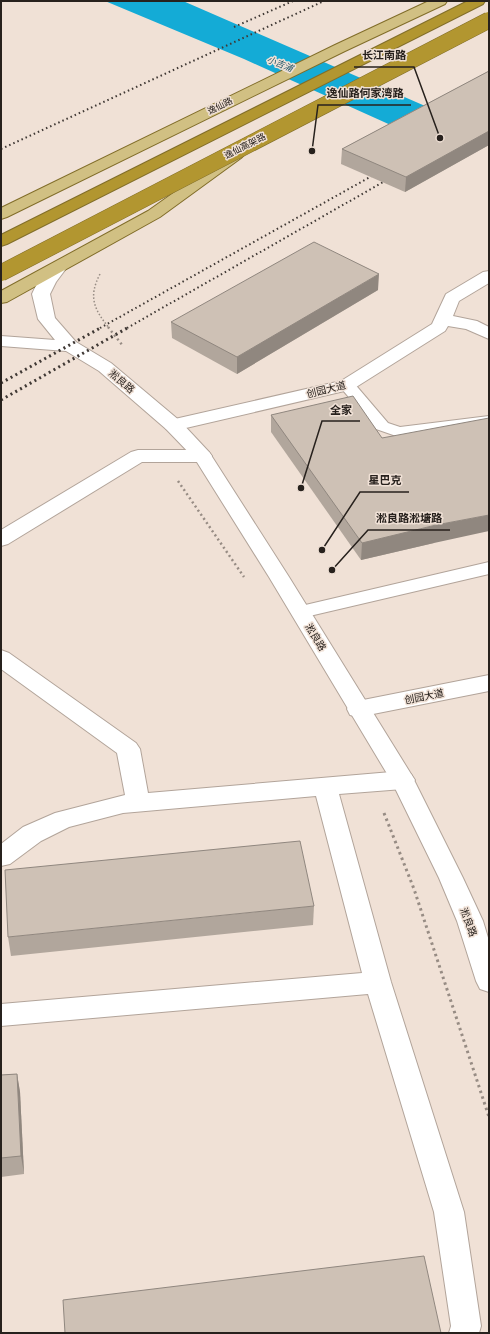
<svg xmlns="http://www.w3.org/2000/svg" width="490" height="1334" viewBox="0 0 490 1334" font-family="'Times New Roman','Noto Sans SC',serif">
<rect width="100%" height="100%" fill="#f0e1d6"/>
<!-- water -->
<path fill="#14abd6" d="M105 1H183L439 112 404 131 244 59Z"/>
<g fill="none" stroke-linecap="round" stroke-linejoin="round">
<!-- lane casing -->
<g stroke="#b2a49a" stroke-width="2">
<g id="lane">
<path d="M347 380 353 382 388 423 400 427 489 416V426L399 437 376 429 341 388 339 385 341 382Z"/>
<path d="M489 562V574L301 618 295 616 292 612 295 608 301 606Z"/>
</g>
</g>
<!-- street casing -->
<g stroke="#b2a49a" stroke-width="2">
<g id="street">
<path d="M489 271V283L459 301 453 316 477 321 489 327V339L466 329 448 326 445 331 353 389 173 431 166 429 164 425 166 421 341 381 432 324 446 294 483 272Z"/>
<path d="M138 450H202L209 452 212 456 209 460 202 462H142L8 544 1 546V530L131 452Z"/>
<path d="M1 650 9 653 136 743 140 749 148 793 403 771 411 774 415 780 411 786 403 789 339 794 391 982 464 1212 481 1326 479 1333H449L451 1326 434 1212 368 994 1 1026V1004L362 973 316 796 123 813 69 827 41 841 10 864 1 866V844L23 827 55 813 125 795 117 753 1 669Z"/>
<path d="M489 675V691L358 717 350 715 347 709 350 703 358 701Z"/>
</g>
</g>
<!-- secondary casing -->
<g stroke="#b2a49a" stroke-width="2">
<path id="secondary" d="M60 261 66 262 68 266 56 282 50 294 55 318 76 342 111 363 180 421 209 452 289 577 411 774 463 878 483 921 489 941V992L480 989 476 981 457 921 439 878 392 782 269 577 195 459 166 429 99 371 66 351 1 346V336L55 340 38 319 32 294C38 282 46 264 60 261Z"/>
</g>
<!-- primary casing -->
<g stroke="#816d29" stroke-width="2">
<g id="primary">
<path d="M429 1H447L445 4 345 51 7 217 1 219V208L335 45Z"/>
<path d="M236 150 241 152 244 155 241 158 160 217 7 302 1 303V291L148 211 231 152Z"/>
</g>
</g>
<!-- highway casing -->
<g stroke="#816d29" stroke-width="2">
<path id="highway" d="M468 1H485L483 4 7 244 1 246V235Z"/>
</g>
<!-- path-far2 -->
<path stroke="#978c84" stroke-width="1.5" stroke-dasharray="1.5 2" stroke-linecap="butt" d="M100 274C88 297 94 309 109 328"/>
<!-- path-far1 -->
<g stroke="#978c84" stroke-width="2.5" stroke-dasharray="2 3" stroke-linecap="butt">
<path d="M108 327 123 346"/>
<path d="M178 481 244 577"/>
</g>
<!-- path -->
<path stroke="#978c84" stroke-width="3" stroke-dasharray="2.5 3.5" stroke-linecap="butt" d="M384 813 414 889 489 1117"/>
<!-- lane -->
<use href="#lane" fill="#fff" fill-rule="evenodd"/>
<!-- street -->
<use href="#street" fill="#fff" fill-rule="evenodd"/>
<!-- secondary -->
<use href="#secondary" fill="#fff" fill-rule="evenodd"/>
<!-- primary -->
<use href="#primary" fill="#d1c083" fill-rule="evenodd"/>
<!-- highway -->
<use href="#highway" fill="#b29630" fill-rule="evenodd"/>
<!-- rail-far1 -->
<g stroke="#3f3834" stroke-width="2" stroke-dasharray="1.5 3" stroke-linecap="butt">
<path d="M234 27 293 1"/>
<path d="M1 149 324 1"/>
<path d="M100 328 379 172"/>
<path d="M127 328 392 177"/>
</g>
<!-- rail -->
<g stroke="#3f3834" stroke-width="3" stroke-dasharray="2 3.5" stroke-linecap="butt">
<path d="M1 383 102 327"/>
<path d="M1 400 129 327"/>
</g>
<!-- highway-bridge casing -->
<g stroke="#816d29" stroke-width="17" stroke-linecap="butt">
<path id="highway-bridge" d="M1 273 489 20"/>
</g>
<!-- highway-bridge -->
<use href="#highway-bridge" stroke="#b29630" stroke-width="16"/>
</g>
<!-- wall -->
<g fill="#b1a69c">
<path d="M489 71V145L405 192 341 164 342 149Z"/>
<path d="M378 290 237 374 172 338 171 322Z"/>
<path d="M271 415 434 543 361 560 271 432Z"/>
<path d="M314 906 313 925 11 956 8 937Z"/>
<path d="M17 1074 20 1092 24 1174 1 1177V1075Z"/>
</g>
<!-- shaded-wall -->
<g fill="#90877f">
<path d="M489 131V145L405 192 406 177Z"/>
<path d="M379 274 378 290 237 374V357Z"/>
<path d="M489 515V531L434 543 361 560 362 543 436 525Z"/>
<path d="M17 1074 20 1092 24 1174 21 1156Z"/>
</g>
<!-- building -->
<g fill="#cec1b5" stroke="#90877f">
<path d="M489 71V131L406 177 342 149Z"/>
<path d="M314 242 379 274 237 357 171 322Z"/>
<path d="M353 396 382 438 489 418V515L436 525 362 543 271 415Z"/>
<path d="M300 841 314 906 8 937 5 870Z"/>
<path d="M17 1074 21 1156 1 1158V1075Z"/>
<path d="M424 1256 441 1333H65L63 1300Z"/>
</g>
<g text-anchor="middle" stroke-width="3" stroke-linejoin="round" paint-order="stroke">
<!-- far-water labels -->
<g font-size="9" font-style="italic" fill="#225769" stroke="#f0e1d6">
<text transform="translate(280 64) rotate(22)" y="3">小吉浦</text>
</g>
<!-- far-street labels -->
<g font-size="9" fill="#27211d" stroke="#f0e1d6">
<text transform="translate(220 106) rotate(-26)" y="3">逸仙路</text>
<text transform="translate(245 146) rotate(-27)" y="3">逸仙高架路</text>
</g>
<!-- street labels -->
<g font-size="10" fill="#27211d" stroke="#f0e1d6">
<text transform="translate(122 381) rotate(41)" y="4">淞良路</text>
<text transform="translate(326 389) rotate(-14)" y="4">创园大道</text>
<text transform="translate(316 637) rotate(59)" y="4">淞良路</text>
<text transform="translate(424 696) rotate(-11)" y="4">创园大道</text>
<text transform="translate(469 922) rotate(70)" y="4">淞良路</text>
</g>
</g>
<!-- callouts -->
<path fill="none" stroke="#27211d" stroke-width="1.5" d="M440 138L414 67H354M312 151L318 105H411M301 488L322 421H360M322 550L360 492H409M332 570L368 530H450"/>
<g fill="#27211d" stroke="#f0e1d6" stroke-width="1.5">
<circle cx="440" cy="138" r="4"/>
<circle cx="312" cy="151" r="4"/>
<circle cx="301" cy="488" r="4"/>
<circle cx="322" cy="550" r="4"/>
<circle cx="332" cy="570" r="4"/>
</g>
<g font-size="11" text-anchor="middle" font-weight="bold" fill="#27211d" stroke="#f0e1d6" stroke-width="3" stroke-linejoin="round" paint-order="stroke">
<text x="384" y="59">长江南路</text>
<text x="365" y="97">逸仙路何家湾路</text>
<text x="341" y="414">全家</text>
<text x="385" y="484">星巴克</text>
<text x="409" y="522">淞良路淞塘路</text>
</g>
<!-- border -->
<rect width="490" height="1334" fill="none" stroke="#27211d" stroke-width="4"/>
</svg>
